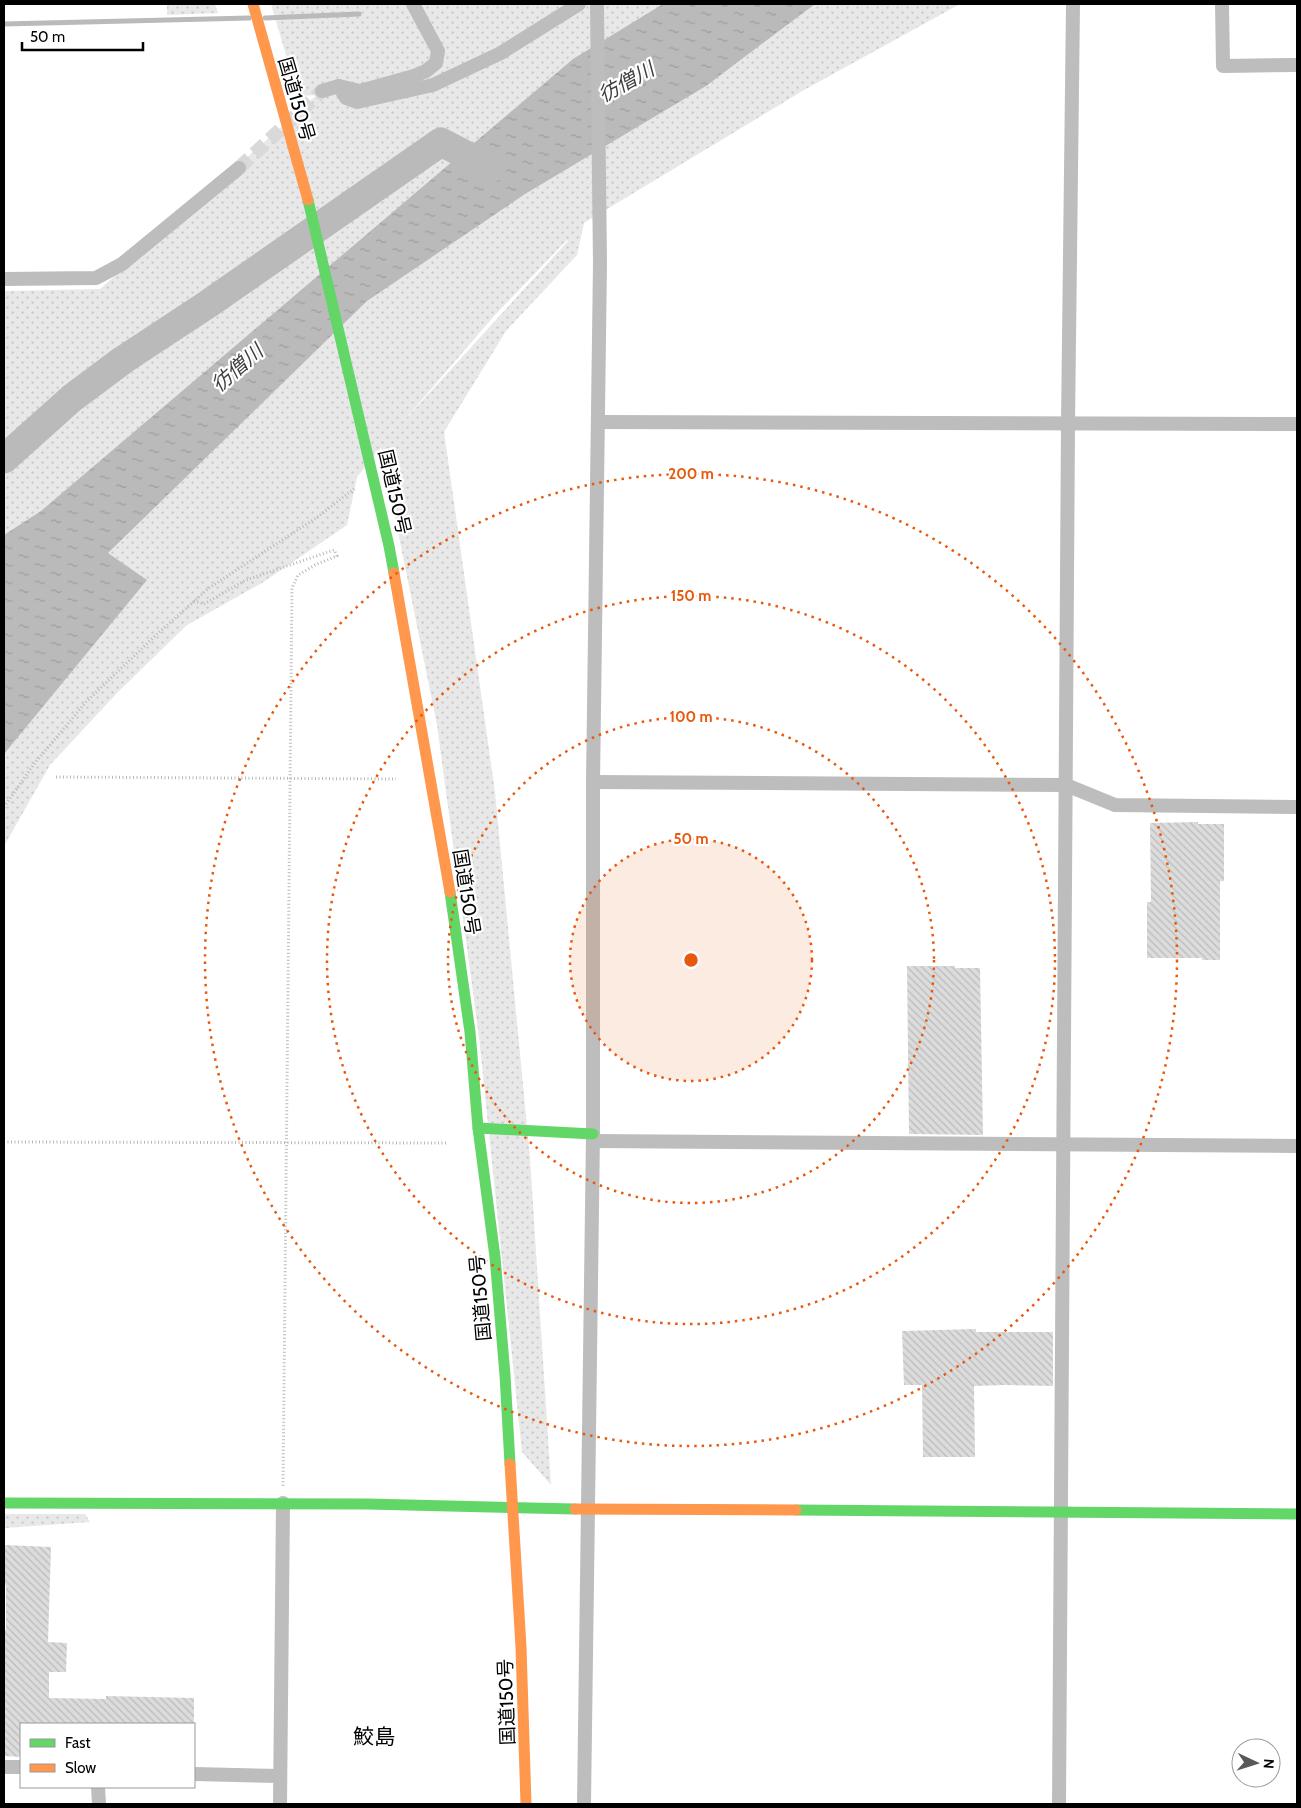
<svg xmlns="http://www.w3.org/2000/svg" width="1301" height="1808" viewBox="0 0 1301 1808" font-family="Cabin,'Noto Sans JP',sans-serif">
<defs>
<pattern id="green-dots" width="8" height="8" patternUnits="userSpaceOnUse" patternTransform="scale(1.25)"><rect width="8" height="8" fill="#e8e8e8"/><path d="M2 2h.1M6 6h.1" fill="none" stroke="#c5c5c5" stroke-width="1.8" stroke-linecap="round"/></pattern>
<pattern id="water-ripples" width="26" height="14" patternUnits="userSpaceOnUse" patternTransform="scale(1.25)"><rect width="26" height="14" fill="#bababa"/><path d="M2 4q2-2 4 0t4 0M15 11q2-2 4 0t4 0" fill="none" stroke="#9e9e9e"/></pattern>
<pattern id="building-back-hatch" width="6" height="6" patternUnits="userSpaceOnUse" patternTransform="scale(1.25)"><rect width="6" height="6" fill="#dcdcdc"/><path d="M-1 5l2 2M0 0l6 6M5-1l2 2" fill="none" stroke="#bbb"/></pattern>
</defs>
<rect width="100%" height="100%" fill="#fff"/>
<!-- green -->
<g fill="url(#green-dots)" fill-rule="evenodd">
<path d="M167 4H215L218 13 167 15Z"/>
<path d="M271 4H406L435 61 414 4H960L804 90 584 223 577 255 506 331 444 432 495 792 530 1158 551 1485 522 1452 479 1037 437 725 381 448 357 477 347 525 262 583 187 625 118 692 50 765 4 846V291L100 289 317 95 298 96ZM567 240 568 241 402 423 494 316Z"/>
<path d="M4 1514H85L90 1522 4 1528Z"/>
</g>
<!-- water -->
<path fill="url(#water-ripples)" d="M663 4H815L706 86 525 194 367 301 108 553 147 580 4 754V535L41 511 573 59Z"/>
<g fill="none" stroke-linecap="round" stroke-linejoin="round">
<!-- stream -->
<g stroke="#bababa" stroke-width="5">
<path d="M265 18 359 14"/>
<path d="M4 24 249 18"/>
</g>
<!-- river -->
<path stroke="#bababa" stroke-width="29" d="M4 459 72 398 123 360 208 304 441 142 491 168"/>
</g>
<!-- building -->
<g fill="url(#building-back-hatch)">
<path d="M1198 822V824H1224V881H1220V960H1202V958H1147V902H1151L1150 823Z"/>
<path d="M907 966H955V968H980L983 1135 909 1134Z"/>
<path d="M976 1329V1332H1053V1386L1004 1385 974 1386 975 1457H923L922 1385H904L902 1331Z"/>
<path d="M4 1545 51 1547 48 1642 67 1643 66 1672H49V1698L106 1699V1696L194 1698V1724H21V1757L4 1756V1630H6V1585H4Z"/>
</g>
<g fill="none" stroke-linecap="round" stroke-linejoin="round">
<!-- street-tunnel -->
<path stroke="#d9d9d9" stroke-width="14" stroke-dasharray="14 7" stroke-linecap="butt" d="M239 168 322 91"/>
<!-- path -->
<g stroke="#b8b8b8" stroke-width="3" stroke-dasharray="1 2.5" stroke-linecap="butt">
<path d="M194 601 204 604 246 580 334 550 337 556 315 565 298 575 292 588 283 1486"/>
<path d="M56 777 396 779"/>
<path d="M4 807 34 764 86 702 156 635 209 588 319 516 355 488"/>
<path d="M4 1142 447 1143"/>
</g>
<!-- street -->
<g stroke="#bdbdbd" stroke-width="14">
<path d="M1222 4 1223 66 1297 65"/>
<path d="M339 86 346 98 357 102 433 85 501 53 579 4"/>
<path d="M322 91 339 86 360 91 414 76 426 71 436 63 438 51 413 4"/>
<path d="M4 279 96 278 122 264 239 168"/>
<path d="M598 422 1297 424"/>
<path d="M593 782 1066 785 1115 805 1297 807"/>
<path d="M593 1141 1297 1146"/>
<path d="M4 1767H21"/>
<path d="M194 1774 280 1776"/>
<path d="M98 1787 99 1804"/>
<path d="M280 1804 283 1503"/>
<path d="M584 1804 593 1134V782L600 263 597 4"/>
<path d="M1059 1804 1068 424 1073 4"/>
</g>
<!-- fast -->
<g stroke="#63d668" stroke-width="11">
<path d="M308 200 389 546 394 573"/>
<path d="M450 892 470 1032 478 1128 495 1257 505 1375 510 1464"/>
<path d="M478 1128 593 1134"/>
<path d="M4 1503 368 1504 575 1509"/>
<path d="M796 1510 1297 1514"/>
</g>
<!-- slow -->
<g stroke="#ff974d" stroke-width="11">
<path d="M253 4 308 200"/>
<path d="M394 573 450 892"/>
<path d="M510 1464 521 1647 526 1804"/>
<path d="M575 1509 796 1510"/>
</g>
</g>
<!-- distance rings -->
<circle cx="691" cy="960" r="121" fill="#e8590c" fill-opacity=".12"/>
<g fill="none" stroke="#e8590c" stroke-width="2.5" stroke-dasharray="2.5 5">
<circle cx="691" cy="960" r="121"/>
<circle cx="691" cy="960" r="243"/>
<circle cx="691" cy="960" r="364"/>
<circle cx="691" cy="960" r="486"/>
</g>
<g text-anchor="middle" stroke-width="4.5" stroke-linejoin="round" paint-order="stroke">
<!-- street labels -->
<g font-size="19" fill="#000" stroke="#fff">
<text transform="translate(297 99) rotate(74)" y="7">国道150号</text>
<text transform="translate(395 492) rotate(77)" y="7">国道150号</text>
<text transform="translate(467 892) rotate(81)" y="7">国道150号</text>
<text transform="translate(480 1298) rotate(-95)" y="7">国道150号</text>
<text transform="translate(506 1702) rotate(-92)" y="7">国道150号</text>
</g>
<!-- water labels -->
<g font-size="20" font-style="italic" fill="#3e3e3e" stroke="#fff">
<text transform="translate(626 82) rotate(-29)" y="7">彷僧川</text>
<text transform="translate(237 368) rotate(-41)" y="7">彷僧川</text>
</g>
<!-- quarter labels -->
<g font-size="21" fill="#000" stroke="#fff">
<text x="374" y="1744">鮫島</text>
</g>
</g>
<circle cx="691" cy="960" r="8" fill="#e8590c" stroke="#fff" stroke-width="2.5"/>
<g font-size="15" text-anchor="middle" font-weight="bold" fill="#e8590c" stroke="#fff" stroke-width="4.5" stroke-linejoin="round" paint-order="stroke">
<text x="691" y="479">200 m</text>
<text x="691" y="601">150 m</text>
<text x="691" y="722">100 m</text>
<text x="691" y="844">50 m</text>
</g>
<!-- border -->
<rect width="1301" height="1808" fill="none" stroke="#000000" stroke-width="10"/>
<!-- legend -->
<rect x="20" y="1723" width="175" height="65" fill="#ffffff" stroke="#999999"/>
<rect x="30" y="1739" width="25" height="8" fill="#63d668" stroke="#999999"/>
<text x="65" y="1748" font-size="15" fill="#000000">Fast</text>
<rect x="30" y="1764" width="25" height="8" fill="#ff974d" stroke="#999999"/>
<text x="65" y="1773" font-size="15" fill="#000000">Slow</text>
<!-- north arrow -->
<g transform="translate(1256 1763) rotate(94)"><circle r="24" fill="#ffffff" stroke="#999999"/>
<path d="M0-4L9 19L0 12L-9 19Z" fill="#595959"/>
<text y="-8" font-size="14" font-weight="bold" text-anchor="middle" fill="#000000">N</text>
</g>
<!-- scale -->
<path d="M22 42v8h121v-8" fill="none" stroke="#000000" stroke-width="2.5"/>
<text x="30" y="42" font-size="15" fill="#000000" stroke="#ffffff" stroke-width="4" paint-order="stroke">50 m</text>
</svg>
